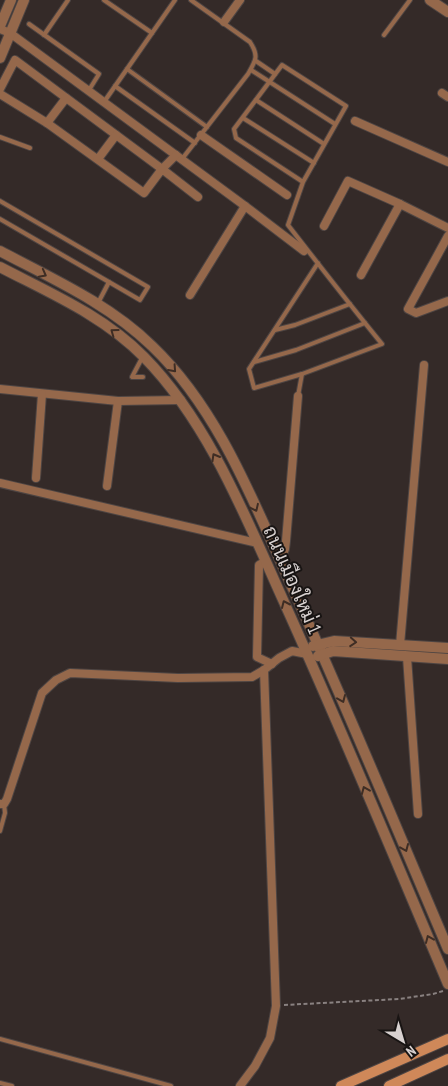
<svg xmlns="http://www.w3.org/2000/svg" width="448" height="1086" viewBox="0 0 448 1086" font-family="'PT Sans Narrow',Sarabun,sans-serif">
<rect width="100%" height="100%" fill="#342a28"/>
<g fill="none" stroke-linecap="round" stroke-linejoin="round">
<!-- service casing -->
<g stroke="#4e4543" stroke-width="6">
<g id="service">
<path d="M104 0 152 33"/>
<path d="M29 24 99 74 89 90"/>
<path d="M44 35 68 0"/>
<path d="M384 35 410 0"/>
<path d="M256 61 275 74"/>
<path d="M127 69 207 127"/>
<path d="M251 70 335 124"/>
<path d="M115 86 195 143"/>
<path d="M256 100 324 144"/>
<path d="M104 102 175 0"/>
<path d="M243 118 314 163"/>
<path d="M0 137 30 148"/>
<path d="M182 159 248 74C256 60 259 56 250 42L191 0"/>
<path d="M303 182 236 138 234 129 282 65 346 106 303 182 288 225C319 265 350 305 382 344L302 374 254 388 249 369 318 263"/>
<path d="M0 201 148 287 140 300 109 282 98 303"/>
<path d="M0 219 109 282"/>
<path d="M275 330 295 325 350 304"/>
<path d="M142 358 132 377H143"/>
<path d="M254 362 296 350 365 323"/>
<path d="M298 396 302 374"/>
<path d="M0 831 5 813 4 804"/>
<path d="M0 1039 171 1086"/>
<path d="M0 1083 12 1086"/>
</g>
</g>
<!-- minor casing -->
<g stroke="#4e4543" stroke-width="10">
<g id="minor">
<path d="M224 22 240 0"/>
<path d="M0 29 10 33 245 206 304 251"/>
<path d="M0 89 15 60 162 169 176 155"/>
<path d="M442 93 448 97"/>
<path d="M0 94 47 123 144 193 162 169 198 197"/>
<path d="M355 121 448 162"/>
<path d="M47 123 66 98"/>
<path d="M201 135 287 195"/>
<path d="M98 159 116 135"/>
<path d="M324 226 348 181 400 204 448 228"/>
<path d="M448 236 408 309 416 313 448 301"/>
<path d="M361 275 400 204"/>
<path d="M190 295 245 206"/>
<path d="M0 389 118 401 181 400"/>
<path d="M36 478 42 394"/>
<path d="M0 483 257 543"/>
<path d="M107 486 118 401"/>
<path d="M266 561 259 565 257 657 272 664"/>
<path d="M280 561 285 549 286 541 298 396"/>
<path d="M400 645 424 365"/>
<path d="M407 657 418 814"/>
<path d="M0 804H4L7 799 42 693 56 680 70 673 178 678 252 677 264 670 279 658 292 651 307 654"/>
<path d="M240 1086 255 1066 270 1038 276 1006 264 670"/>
</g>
</g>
<!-- tertiary casing -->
<g stroke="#4e4543" stroke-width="12">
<g id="tertiary">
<path d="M430 0 448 12"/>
<path d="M0 26 11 0"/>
<path d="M0 58 24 0"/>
<path d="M0 251C53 279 109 304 152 346 217 408 252 498 288 578 344 700 395 825 448 949"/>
<path d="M0 267C50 293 104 316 144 357 209 423 246 518 284 602 341 728 394 857 448 984"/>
<path d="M313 646 334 641 448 648"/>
<path d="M318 656 333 651 448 659"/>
</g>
</g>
<!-- secondary casing -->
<g stroke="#4e4543" stroke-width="12">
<g id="secondary">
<path d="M341 1086 448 1039"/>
<path d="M389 1086 448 1059"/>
</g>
</g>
<!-- path -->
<path stroke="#898180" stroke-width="2" stroke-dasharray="4 2.5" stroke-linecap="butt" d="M284 1005 399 999 433 994 443 991"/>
<!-- service -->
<use href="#service" stroke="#95684b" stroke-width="4"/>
<!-- minor -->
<use href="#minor" stroke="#95684b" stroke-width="8"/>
<!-- tertiary -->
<use href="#tertiary" stroke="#95684b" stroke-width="10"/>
<!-- secondary -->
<use href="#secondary" stroke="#cf8859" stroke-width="10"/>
</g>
<!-- one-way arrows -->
<defs><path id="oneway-chevron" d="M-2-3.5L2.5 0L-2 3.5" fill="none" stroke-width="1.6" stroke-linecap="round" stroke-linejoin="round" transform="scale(1.25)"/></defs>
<g stroke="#3e2d24">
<use href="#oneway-chevron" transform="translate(43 274) rotate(28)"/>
<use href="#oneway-chevron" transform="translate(114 332) rotate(-144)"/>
<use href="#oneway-chevron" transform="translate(173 369) rotate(48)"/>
<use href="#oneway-chevron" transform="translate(215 457) rotate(-120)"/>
<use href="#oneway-chevron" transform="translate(255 508) rotate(65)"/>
<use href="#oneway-chevron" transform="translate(285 604) rotate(-114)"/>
<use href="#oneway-chevron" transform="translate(353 642) rotate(4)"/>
<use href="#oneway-chevron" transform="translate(342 699) rotate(67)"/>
<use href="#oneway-chevron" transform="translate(365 790) rotate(-113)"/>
<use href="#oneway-chevron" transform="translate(405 848) rotate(67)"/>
<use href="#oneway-chevron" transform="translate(429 939) rotate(-113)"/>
</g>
<g text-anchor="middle" stroke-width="4" stroke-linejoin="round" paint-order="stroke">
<!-- street labels -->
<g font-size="19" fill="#d8d1d0" stroke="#181413">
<text transform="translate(293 580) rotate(66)" y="7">ถนนเมืองใหม่ 1</text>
</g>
</g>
<!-- north arrow -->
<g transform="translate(403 1041) rotate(142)" stroke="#181413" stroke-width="4" paint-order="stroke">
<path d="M0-4L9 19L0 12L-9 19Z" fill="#d8d1d0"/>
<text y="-8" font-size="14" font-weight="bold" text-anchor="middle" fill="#d8d1d0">N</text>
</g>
</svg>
